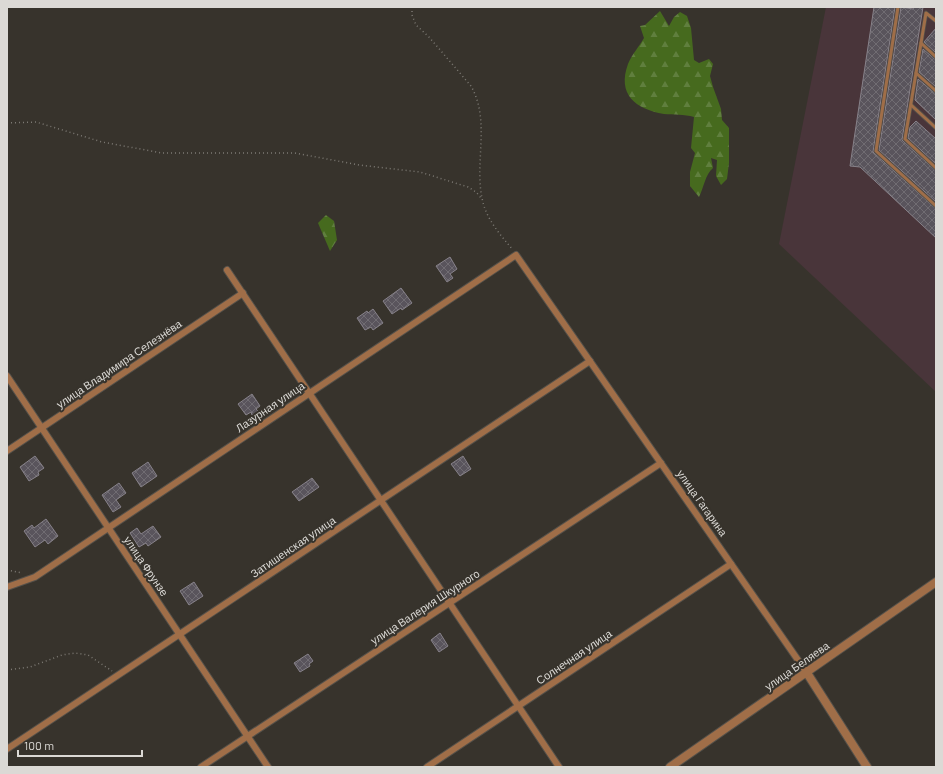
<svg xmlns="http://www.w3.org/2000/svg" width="943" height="774" viewBox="0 0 943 774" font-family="Barlow,sans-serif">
<defs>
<pattern id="forest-firs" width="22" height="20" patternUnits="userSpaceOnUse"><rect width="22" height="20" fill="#466a1e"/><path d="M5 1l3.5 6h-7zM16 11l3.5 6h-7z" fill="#607f3e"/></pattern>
<pattern id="building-cross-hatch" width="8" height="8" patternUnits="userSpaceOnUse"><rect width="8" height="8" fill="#59545c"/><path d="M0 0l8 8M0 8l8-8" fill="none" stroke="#706c72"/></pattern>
</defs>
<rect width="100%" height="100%" fill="#37332c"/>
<!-- industrial -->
<path fill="#49353a" d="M826 7H936V392L779 244Z"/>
<!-- forest -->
<g fill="url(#forest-firs)">
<path d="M660 11 669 26 674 17 680 12 687 16 691 28 694 60 699 63 709 59 713 64 710 76 713 87 721 109 722 120 729 128V163L727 179 721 185 716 176 717 160 711 158 713 168C705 175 704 187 699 197L690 186V172L695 153 691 148 694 117C684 114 674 115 664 114 635 109 617 94 628 64 632 54 639 47 644 38L640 26 645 25Z"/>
<path d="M326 215 334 221 337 240 330 251 318 223Z"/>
</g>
<!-- building -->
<g fill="url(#building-cross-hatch)" stroke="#87828a">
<path d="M874 7H895L873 152 936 209V238L860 167 850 166Z"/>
<path d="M901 7 913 9 914 7H923L902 140 936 171V202L879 150Z"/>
<path d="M936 28V53L924 42Z"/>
<path d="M923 49 936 60V87L919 72Z"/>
<path d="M918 79 936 94V120L915 100Z"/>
<path d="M916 121 936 139V164L908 138 910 127Z"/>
<path d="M450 257 457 269 450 274 453 278 447 282 436 266Z"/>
<path d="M401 288 412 303 402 310 401 308 392 314 383 301Z"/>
<path d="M373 309 383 323 373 330 371 327 365 330 357 318 367 311 368 313Z"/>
<path d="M252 394 260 406 256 409 258 411 252 415 251 412 246 415 238 404Z"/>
<path d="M35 456 44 468 38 472 39 475 29 481 20 467Z"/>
<path d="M463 456 471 469 460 476 451 464Z"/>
<path d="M148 462 157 476 141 487 132 473Z"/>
<path d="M312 478 319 487 299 501 292 492Z"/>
<path d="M119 483 126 493 116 500 121 507 113 512 102 495Z"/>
<path d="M46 519 58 536 48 544 45 540 35 547 24 531 32 525 34 528Z"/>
<path d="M153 526 161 537 148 546 146 543 139 547 130 533 137 528 141 534Z"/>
<path d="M194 582 203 596 189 605 180 591Z"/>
<path d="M440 633 448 646 439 652 431 640Z"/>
<path d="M308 654 313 661 309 664 310 666 300 672 294 663Z"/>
</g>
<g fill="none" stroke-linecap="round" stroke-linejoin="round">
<!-- service casing -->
<g stroke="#55514a" stroke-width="4.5">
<g id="service">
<path d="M898 7 876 151 936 206"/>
<path d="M936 21 926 13 905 139 936 168"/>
<path d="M921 43 936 57"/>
<path d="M916 73 936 91"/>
<path d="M911 105 936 128"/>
</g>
</g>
<!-- minor casing -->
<g stroke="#55514a" stroke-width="8">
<g id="minor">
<path d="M227 270 559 767"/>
<path d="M7 376 268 767"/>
<path d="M7 451 243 293"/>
<path d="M7 587 35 577 516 255 807 673"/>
<path d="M7 749 590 361"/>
<path d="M201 767 661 463"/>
<path d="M427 767 731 564"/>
</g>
</g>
<!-- tertiary casing -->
<g stroke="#55514a" stroke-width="10">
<g id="tertiary">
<path d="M807 673 867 767"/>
<path d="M670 767 936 582"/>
</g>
</g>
<!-- path -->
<g stroke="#7d7a74" stroke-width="1.5" stroke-dasharray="1 3" stroke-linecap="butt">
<path d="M412 7V15L416 25 429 37 471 86C492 123 472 167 484 206 489 222 502 237 513 250"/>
<path d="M7 123 36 122 102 142 162 153H295L359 165 420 172 468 187 476 192 482 199"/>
<path d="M7 570 22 573"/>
<path d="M7 670 30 667 62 655 75 653 88 655 112 671"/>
</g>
<!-- service -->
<use href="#service" stroke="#a06e48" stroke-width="3"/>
<!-- minor -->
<use href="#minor" stroke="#a06e48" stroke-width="6"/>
<!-- tertiary -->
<use href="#tertiary" stroke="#a06e48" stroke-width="8"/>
</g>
<g text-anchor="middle" stroke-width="4" stroke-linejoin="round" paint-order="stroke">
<!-- street labels -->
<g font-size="11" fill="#dbd9d5" stroke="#37332c">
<text transform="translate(119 364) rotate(-34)" y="4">улица Владимира Селезнёва</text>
<text transform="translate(270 407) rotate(-34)" y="4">Лазурная улица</text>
<text transform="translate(702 503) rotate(55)" y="4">улица Гагарина</text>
<text transform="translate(293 547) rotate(-34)" y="4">Затишенская улица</text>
<text transform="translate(146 566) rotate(56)" y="4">улица Фрунзе</text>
<text transform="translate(425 607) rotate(-33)" y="4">улица Валерия Шкурного</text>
<text transform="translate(574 657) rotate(-34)" y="4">Солнечная улица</text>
<text transform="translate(797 666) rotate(-35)" y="4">улица Беляева</text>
</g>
</g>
<!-- border -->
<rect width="943" height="774" fill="none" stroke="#dbd9d5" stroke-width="16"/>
<!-- scale -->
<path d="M18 750v6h124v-6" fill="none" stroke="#dbd9d5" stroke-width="2"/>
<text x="24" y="750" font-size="12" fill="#dbd9d5" stroke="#37332c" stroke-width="3" paint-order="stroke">100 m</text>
</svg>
